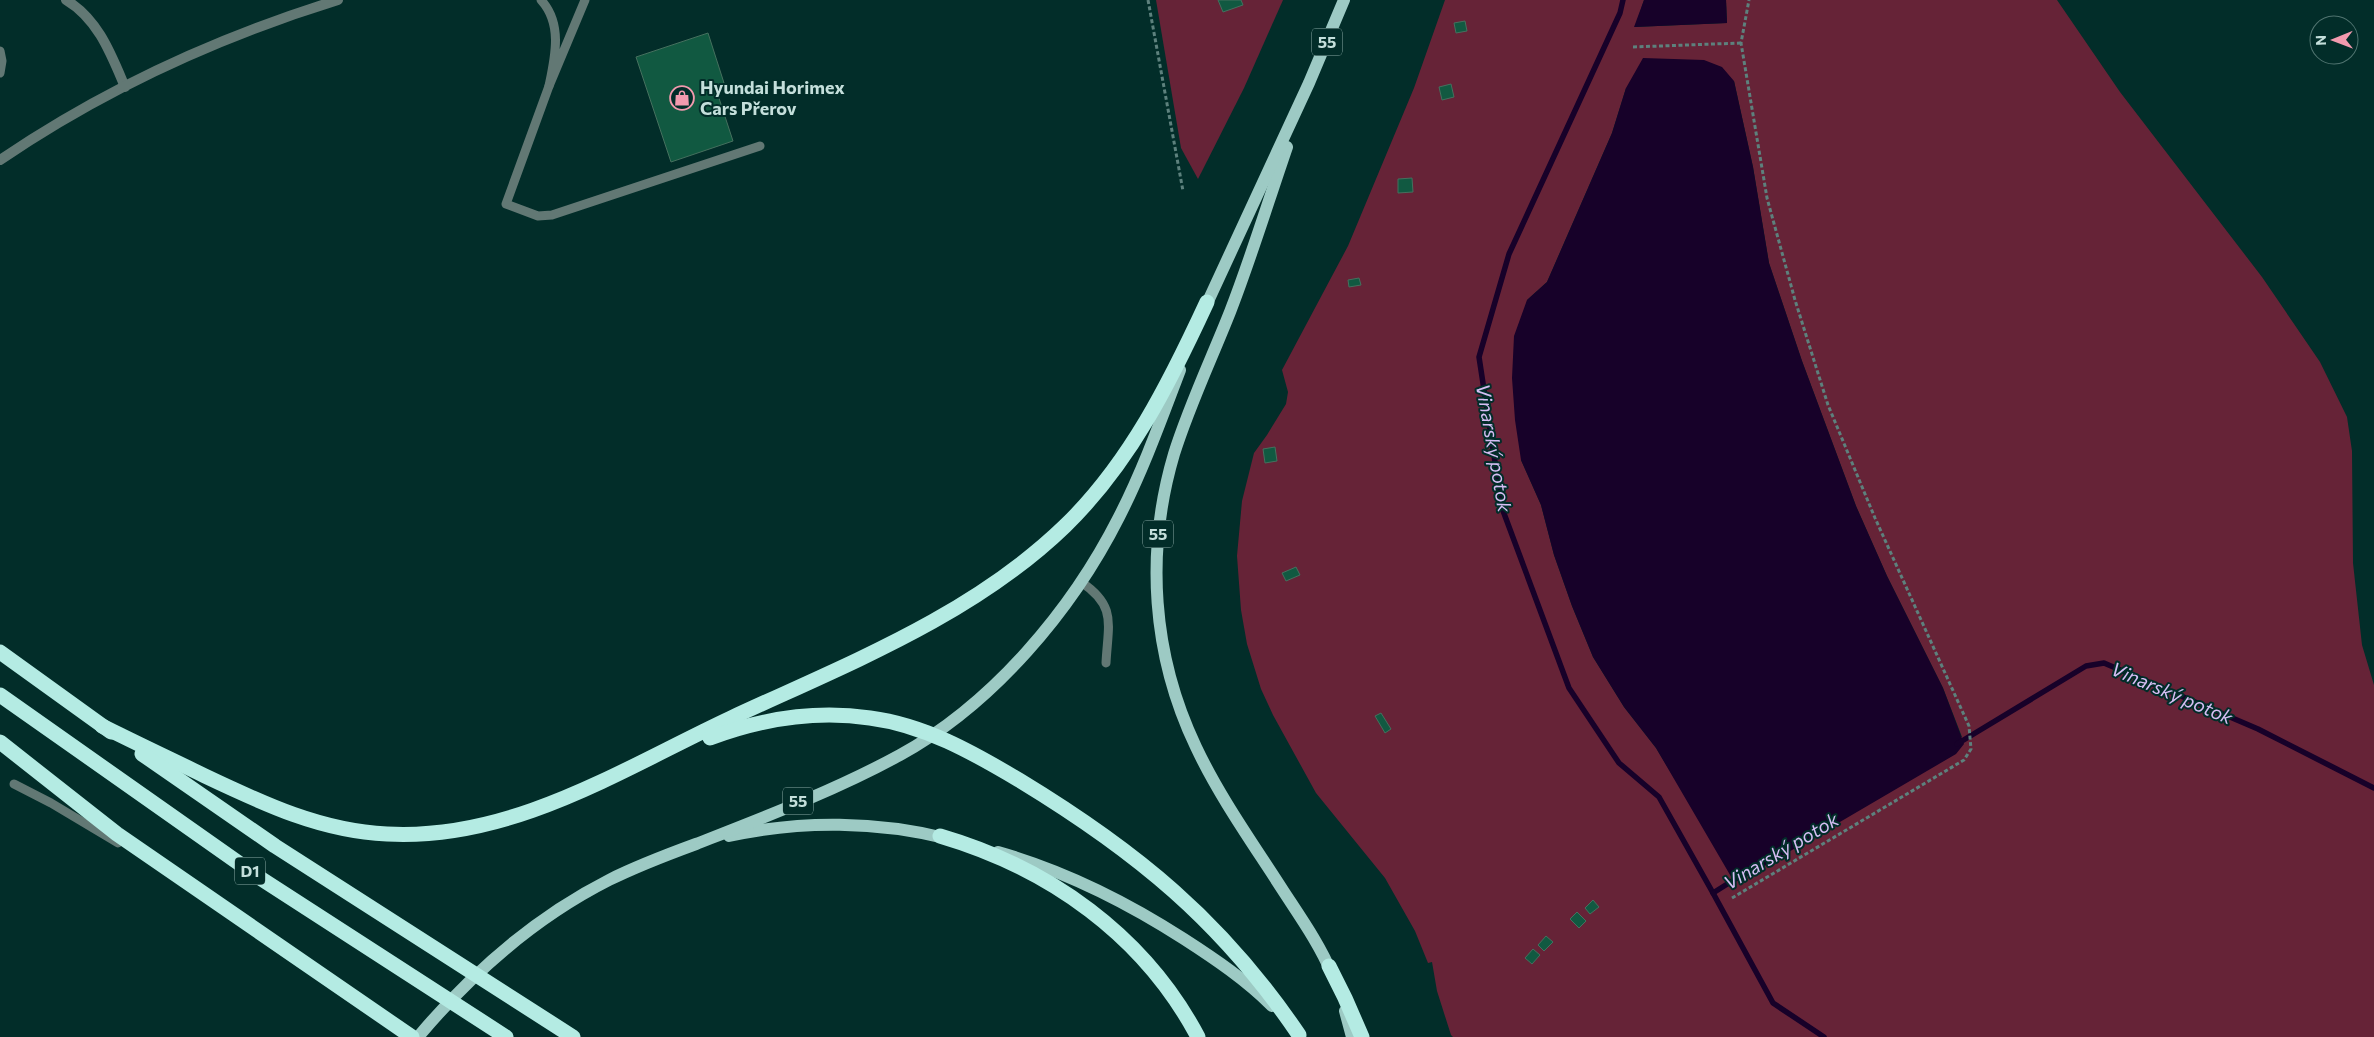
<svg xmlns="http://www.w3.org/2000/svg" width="2374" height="1037" viewBox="0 0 2374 1037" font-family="Commissioner,sans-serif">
<rect width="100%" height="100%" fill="#022d29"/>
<!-- green -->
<g fill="#662337" fill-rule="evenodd">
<path d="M1156 0H1283L1244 88 1198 179 1181 148Z"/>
<path d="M1445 0H1644L1635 27 1727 23 1726 0H2057L2120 92 2262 277 2320 362 2347 417 2352 451 2353 563 2362 645 2374 685V1037H1453L1451 1035 1437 991 1432 962 1428 963 1415 931 1385 878 1316 793 1273 715 1261 689 1247 644 1241 610 1237 556 1242 501 1254 453 1267 435 1286 404 1288 392 1282 370 1348 246 1414 88ZM1734 81 1753 167 1769 263 1802 361 1856 506 1887 576 1943 688 1962 737 1695 812 1656 748 1624 707 1593 657 1572 606 1554 555 1541 505 1521 460 1527 300 1547 282 1612 133 1626 88Z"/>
</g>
<!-- water -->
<g fill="#170129">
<path d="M1644 0H1726L1727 23 1634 27Z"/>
<path d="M1643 58 1704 60 1722 67 1734 81 1753 167 1769 263 1802 361 1856 506 1887 576 1943 688 1964 744 1956 754 1739 881 1733 880 1656 748 1624 707 1593 657 1572 606 1554 555 1541 505 1521 460 1515 420 1512 378 1514 336 1527 300 1547 282 1612 133 1626 88Z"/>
</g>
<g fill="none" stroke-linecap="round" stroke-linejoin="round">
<!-- stream -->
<g stroke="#170129" stroke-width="5.5">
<path d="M1623 0 1620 13 1509 254 1479 357 1502 508 1569 688 1619 763 1659 797 1713 893 1740 876"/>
<path d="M1957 744 2086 666 2104 663 2258 729 2374 788"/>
<path d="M1713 893 1773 1003 1824 1037"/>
</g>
</g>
<!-- building -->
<g fill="#115941" stroke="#45705e">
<path d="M1218 0H1241L1243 5 1223 12Z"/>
<path d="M1465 21 1467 31 1456 33 1454 23Z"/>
<path d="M708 33 724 83 715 86 733 141 671 162 636 57Z"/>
<path d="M1451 84 1454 97 1442 100 1439 87Z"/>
<path d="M1412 178 1413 192 1398 193V179Z"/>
<path d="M1359 278 1361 285 1349 287 1348 280Z"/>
<path d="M1275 447 1277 461 1265 463 1263 449Z"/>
<path d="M1296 567 1300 575 1286 581 1282 573Z"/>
<path d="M1381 713 1391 729 1385 733 1375 716Z"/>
<path d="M1593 900 1599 907 1590 914 1585 908Z"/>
<path d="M1577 912 1586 921 1579 928 1570 919Z"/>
<path d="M1546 936 1553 942 1544 951 1538 945Z"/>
<path d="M1533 949 1540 955 1532 964 1525 958Z"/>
</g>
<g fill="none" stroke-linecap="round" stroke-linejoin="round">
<!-- path -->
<g stroke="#5d817d" stroke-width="3" stroke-dasharray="4 2.5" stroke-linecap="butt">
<path d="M1148 0 1183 191"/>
<path d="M1633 47 1741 43"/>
<path d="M1732 898 1964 760 1971 749 1969 726 1875 518 1828 405 1795 300 1767 198 1741 43 1749 0"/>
</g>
<!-- lane -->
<g stroke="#627874" stroke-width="9">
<path d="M541 0C563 24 555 57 549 86L585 0"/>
<path d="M0 51 2 61 0 73"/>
<path d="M549 86 506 204 538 216 552 215 760 146"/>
<path d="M1081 582C1117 606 1108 624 1106 663"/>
<path d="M14 784 51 803 118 843"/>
</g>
<!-- street -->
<g stroke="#627874" stroke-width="10">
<path d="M66 0C98 19 111 54 125 87"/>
<path d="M0 160C103 90 218 37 338 0"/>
</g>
<!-- primary -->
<g stroke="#9dcac4" stroke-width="12">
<path d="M1287 147C1268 202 1251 258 1230 312 1211 360 1189 406 1174 454 1145 552 1152 655 1196 747 1220 798 1254 845 1284 892 1301 918 1320 945 1332 974"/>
<path d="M1204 310 1309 83 1344 0"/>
<path d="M729 836C801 820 878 821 949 839"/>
<path d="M998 852C1065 871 1125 901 1184 939 1215 959 1246 980 1272 1006"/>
<path d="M1345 1011 1352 1037"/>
<path d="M418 1037C471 974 534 918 609 880 637 866 666 855 696 844 765 817 836 790 900 755 993 704 1072 610 1119 517 1143 470 1161 420 1180 370"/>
</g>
<!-- highway -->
<g stroke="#b4ebe3" stroke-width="15">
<path d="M0 652 111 732"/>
<path d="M0 695 260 878 506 1037"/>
<path d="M102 726C136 743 170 759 205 776 264 804 321 831 387 834 512 841 622 769 731 718 847 664 972 616 1065 526 1130 463 1170 382 1207 302"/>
<path d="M710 738C761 719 815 710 870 718 924 725 972 752 1019 780 1136 851 1222 921 1299 1035"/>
<path d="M0 742 117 834 412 1037"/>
<path d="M142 754 275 846 573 1037"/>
<path d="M940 836C1049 868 1144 935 1198 1037"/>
<path d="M1329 966 1345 998 1362 1037"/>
</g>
</g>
<!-- icons -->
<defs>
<g id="shop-ring" transform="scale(1.25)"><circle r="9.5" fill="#022d29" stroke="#f29aae" stroke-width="1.5"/><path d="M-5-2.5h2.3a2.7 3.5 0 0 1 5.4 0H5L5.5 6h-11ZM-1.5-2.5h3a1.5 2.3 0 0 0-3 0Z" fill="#f29aae"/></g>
</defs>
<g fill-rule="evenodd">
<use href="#shop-ring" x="682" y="98"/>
</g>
<g text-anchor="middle" stroke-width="4" stroke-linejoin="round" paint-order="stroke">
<!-- shield labels -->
<g fill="#022d29" stroke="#8aaaa6" stroke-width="1">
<rect x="1312" y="28.5" width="30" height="27" rx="4"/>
<rect x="1143" y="520.5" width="30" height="27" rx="4"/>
<rect x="783" y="787.5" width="30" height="27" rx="4"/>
<rect x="235" y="857.5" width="30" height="27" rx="4"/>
</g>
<g font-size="16" font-weight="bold" fill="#c4dfdb">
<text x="1327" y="48">55</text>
<text x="1158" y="540">55</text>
<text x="798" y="807">55</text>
<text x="250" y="877">D1</text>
</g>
<!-- poi labels -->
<g font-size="18" font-weight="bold" fill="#c4dfdb" stroke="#022d29" text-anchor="start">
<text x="700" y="94">Hyundai Horimex<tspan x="700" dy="21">Cars Přerov</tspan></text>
</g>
<!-- water labels -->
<g font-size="19" font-style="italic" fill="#d6bef4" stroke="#022d29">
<text transform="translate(1494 448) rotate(80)" y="7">Vinarský potok</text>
<text transform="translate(2172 693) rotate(23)" y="7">Vinarský potok</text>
<text transform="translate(1781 851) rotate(-31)" y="7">Vinarský potok</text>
</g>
</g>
<!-- north arrow -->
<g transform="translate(2334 40) rotate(269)"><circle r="24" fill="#022d29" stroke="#507470"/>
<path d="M0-4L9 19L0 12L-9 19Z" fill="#f29aae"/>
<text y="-8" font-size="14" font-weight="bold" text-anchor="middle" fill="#c4dfdb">N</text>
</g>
</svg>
